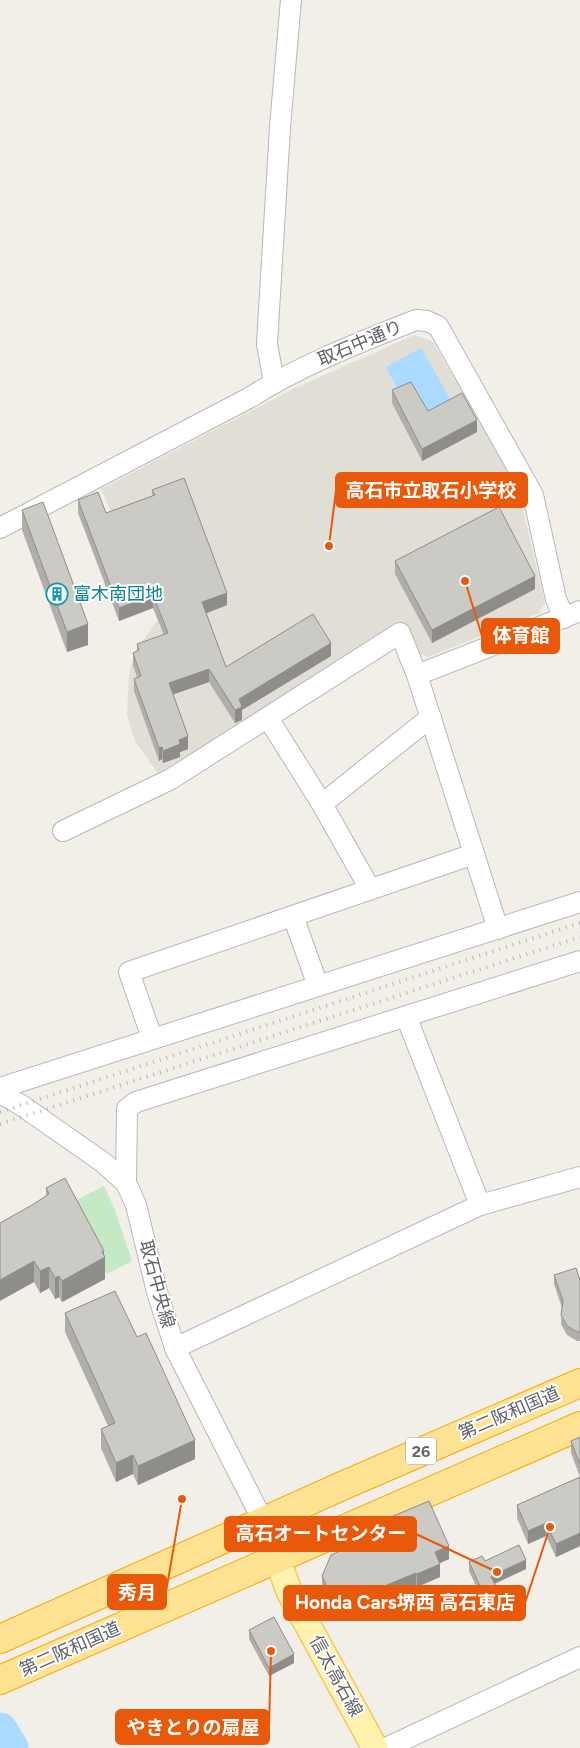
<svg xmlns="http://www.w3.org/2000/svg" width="580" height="1748" viewBox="0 0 580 1748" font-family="Figtree,'Noto Sans JP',sans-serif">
<rect width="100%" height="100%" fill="#f1efe8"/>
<!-- education -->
<path fill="#e1ded6" d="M414 335 432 341 516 481 545 603 539 613 428 657 419 653 409 631 159 775 135 741 127 715 129 673 135 652 158 619 101 489 295 388Z"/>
<!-- green -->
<path fill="#c5e8c5" d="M104 1186 115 1210 132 1261 107 1274 69 1204Z"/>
<!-- water -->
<path fill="#aadaff" d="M421 348 456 409 428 423 403 399 386 367Z"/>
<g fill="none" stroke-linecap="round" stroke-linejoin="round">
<!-- river -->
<path stroke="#aadaff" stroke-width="35" d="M0 1730 11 1748"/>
<!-- minor casing -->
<g stroke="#b5b8bc" stroke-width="22">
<g id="minor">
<path d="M274 382 267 344 280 127 291 0"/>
<path d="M0 528 249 398C301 365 358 343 416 320L427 321 438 326 533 495 556 599 564 618"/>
<path d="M268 718 322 804 370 889"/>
<path d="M322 804 431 717"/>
<path d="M63 831 171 779 400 633 417 675"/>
<path d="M293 916 318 986"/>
<path d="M498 929 417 675 580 611"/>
<path d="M406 1016 480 1205"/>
<path d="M152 1038 129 972 474 854"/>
<path d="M0 1088 580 902"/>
<path d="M0 1093 21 1105 104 1163 126 1183 136 1205 157 1292 175 1348 263 1521"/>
<path d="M126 1183 127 1109 136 1102 580 961"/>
<path d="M175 1348 480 1205 580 1177"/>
<path d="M386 1748 580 1657"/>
</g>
</g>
<!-- major casing -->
<g stroke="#f2c960" stroke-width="28">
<path id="major" d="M263 1521 289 1591 375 1748"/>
</g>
<!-- highway casing -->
<g stroke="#f9ab00" stroke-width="30">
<g id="highway">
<path d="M0 1639 342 1486 580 1383"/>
<path d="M0 1680 580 1426"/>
</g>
</g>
<!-- minor -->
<use href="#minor" stroke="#fff" stroke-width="20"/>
<!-- major -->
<use href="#major" stroke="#fff2af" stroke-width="25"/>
<!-- highway -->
<use href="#highway" stroke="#fde293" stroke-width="28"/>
<!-- rail -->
<g stroke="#b6b7b8" stroke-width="4" stroke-dasharray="1 6" stroke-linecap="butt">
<path d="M0 1112 580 923"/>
<path d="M0 1124 580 937"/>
</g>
</g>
<!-- wall -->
<g fill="#afaea9">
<path d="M392 390 428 411 477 432 422 461 392 403Z"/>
<path d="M152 490 227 605 206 613 226 667 331 656 242 710V720L235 723 209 682 173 694 188 749 180 752V757L163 763 162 759 159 761 134 691V679L137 677 133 665V653L137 651V644L164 635 153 608 119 621 78 513V500L106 513 152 496Z"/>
<path d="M22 510 88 645 67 652 22 530Z"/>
<path d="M395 561 535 589 432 643 395 574Z"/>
<path d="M46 1188 104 1256 105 1279 62 1302 59 1297 55 1299 49 1288 40 1293 34 1282 32 1205 46 1196Z"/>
<path d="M554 1275 580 1280V1341H577L567 1335 561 1324 562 1308 554 1284Z"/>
<path d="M65 1313 137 1337 195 1459 138 1485 133 1474 116 1482 101 1448V1429L108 1426 65 1332Z"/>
<path d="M580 1437V1546L556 1557 546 1536 528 1544 517 1518V1505L580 1477 571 1453V1441Z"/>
<path d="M391 1517 449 1559 440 1563V1577L417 1587 416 1585 336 1619 322 1588V1576L391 1528Z"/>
<path d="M485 1561 526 1569 495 1584 501 1606 488 1612 469 1571V1562Z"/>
<path d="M249 1630 294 1663 269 1676 249 1639Z"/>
</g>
<!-- shaded-wall -->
<g fill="#8f8d8a">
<path d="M477 420V432L422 461V449Z"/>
<path d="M535 576V589L432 643V630Z"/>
<path d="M227 593V605L202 615V602Z"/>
<path d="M153 595V608L119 621V608Z"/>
<path d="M88 624V645L67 652V632Z"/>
<path d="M331 643V656L242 710V720L235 723V710L239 699Z"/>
<path d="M209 669V682L169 696V683Z"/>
<path d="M188 736V749L180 752V757L163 763V751L179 740Z"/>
<path d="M162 747V759L159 761V748Z"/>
<path d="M104 1251V1258L105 1257V1279L62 1302V1281Z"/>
<path d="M34 1261V1282L0 1301V1280Z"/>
<path d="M49 1267V1288L40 1293V1271Z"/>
<path d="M59 1276V1297L55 1299V1278Z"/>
<path d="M195 1440V1459L138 1485V1466Z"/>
<path d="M133 1455V1474L116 1482V1463Z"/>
<path d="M546 1523V1536L528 1544V1531Z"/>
<path d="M580 1533V1546L556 1557V1544Z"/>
<path d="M449 1546V1559L435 1565V1552Z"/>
<path d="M526 1560V1569L491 1585V1576Z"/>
<path d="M440 1564V1577L417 1587V1574Z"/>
<path d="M416 1573V1585L336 1619V1606Z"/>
<path d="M501 1597V1606L488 1612V1603Z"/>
<path d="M294 1654V1663L269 1676V1668Z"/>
</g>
<!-- building -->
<g fill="#cccac5" stroke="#8f8d8a">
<path d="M411 382 428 411 462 393 477 420 422 449 392 390Z"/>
<path d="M184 478 227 593 202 602 226 667 313 614 331 643 239 699 242 707 235 710 209 669 169 683 188 736 179 740 180 744 163 751 162 747 159 748 134 679 141 676 133 653 139 650 137 644 168 633 153 595 119 608 78 500 98 492 106 513 155 495 152 490Z"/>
<path d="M43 502 88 624 67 632 22 510Z"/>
<path d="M499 507 535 576 432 630 395 561Z"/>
<path d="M65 1178 104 1251 102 1252 105 1257 62 1281 59 1276 55 1278 49 1267 40 1271 34 1261 0 1280V1223L32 1205 49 1194 46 1188Z"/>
<path d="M576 1268 580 1280V1332H577L567 1326 561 1315 563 1301 554 1275Z"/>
<path d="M115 1291 137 1337 146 1333 195 1440 138 1466 133 1455 116 1463 101 1429 115 1423 65 1313Z"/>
<path d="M580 1437V1465L571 1441Z"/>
<path d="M580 1477V1533L556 1544 546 1523 528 1531 517 1505Z"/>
<path d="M429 1501 449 1546 435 1552 440 1564 417 1574 416 1573 336 1606 322 1576 331 1555 395 1526 391 1517Z"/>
<path d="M519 1545 526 1560 491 1576 501 1597 488 1603 469 1562 482 1556 485 1561Z"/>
<path d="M274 1617 294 1654 269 1668 249 1630Z"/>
</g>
<!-- icons -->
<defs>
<g id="building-ring" transform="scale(1.125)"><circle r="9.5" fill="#fff" stroke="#0f9aa8" stroke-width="1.5"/><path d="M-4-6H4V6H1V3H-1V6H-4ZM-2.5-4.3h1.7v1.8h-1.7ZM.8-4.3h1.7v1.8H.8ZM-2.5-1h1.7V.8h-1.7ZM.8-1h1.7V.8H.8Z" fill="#0f9aa8"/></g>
</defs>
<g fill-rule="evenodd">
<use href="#building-ring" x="57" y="594"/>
</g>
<g text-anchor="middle" stroke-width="4" stroke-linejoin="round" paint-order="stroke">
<!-- shield labels -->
<rect fill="#fff" stroke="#8f9295" stroke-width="1" x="406" y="1437.5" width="30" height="27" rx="4"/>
<g font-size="16" font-weight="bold" fill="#5f6368">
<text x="421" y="1457">26</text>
</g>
<!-- street labels -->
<g font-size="18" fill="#5f6368" stroke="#fff">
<text transform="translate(360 343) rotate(-23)" y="6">取石中通り</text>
<text transform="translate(157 1284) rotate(75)" y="6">取石中央線</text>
<text transform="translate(509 1413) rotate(-23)" y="6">第二阪和国道</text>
<text transform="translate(70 1649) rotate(-24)" y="6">第二阪和国道</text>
<text transform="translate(336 1676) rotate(61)" y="6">信太高石線</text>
</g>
<!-- culture labels -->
<g font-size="18" fill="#0d838f" stroke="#fff" text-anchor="start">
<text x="73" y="600">富木南団地</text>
</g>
</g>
<!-- callouts -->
<path fill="none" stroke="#e8590c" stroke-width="2" d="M329 546L336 490M465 581L482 636M497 1572L416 1534M182 1499L166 1592M550 1527L525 1603M271 1651L269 1727"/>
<g fill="#e8590c" stroke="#fff" stroke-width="2">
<circle cx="329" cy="546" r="5"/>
<circle cx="465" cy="581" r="5"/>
<circle cx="497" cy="1572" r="5"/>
<circle cx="182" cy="1499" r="5"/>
<circle cx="550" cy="1527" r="5"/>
<circle cx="271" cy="1651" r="5"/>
</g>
<g fill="#e8590c" stroke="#e8590c" stroke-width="2">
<rect x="336" y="473" width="191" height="34" rx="5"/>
<rect x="482" y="619" width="77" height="34" rx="5"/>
<rect x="225" y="1517" width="191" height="34" rx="5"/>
<rect x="108" y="1575" width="58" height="34" rx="5"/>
<rect x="284" y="1586" width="241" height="34" rx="5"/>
<rect x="116" y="1710" width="153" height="34" rx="5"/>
</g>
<g font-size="19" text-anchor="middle" font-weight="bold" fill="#fff">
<text x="431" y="497">高石市立取石小学校</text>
<text x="521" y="642">体育館</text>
<text x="321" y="1540">高石オートセンター</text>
<text x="137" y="1599">秀月</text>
<text x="405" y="1609">Honda Cars堺西 高石東店</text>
<text x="193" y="1734">やきとりの扇屋</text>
</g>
</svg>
